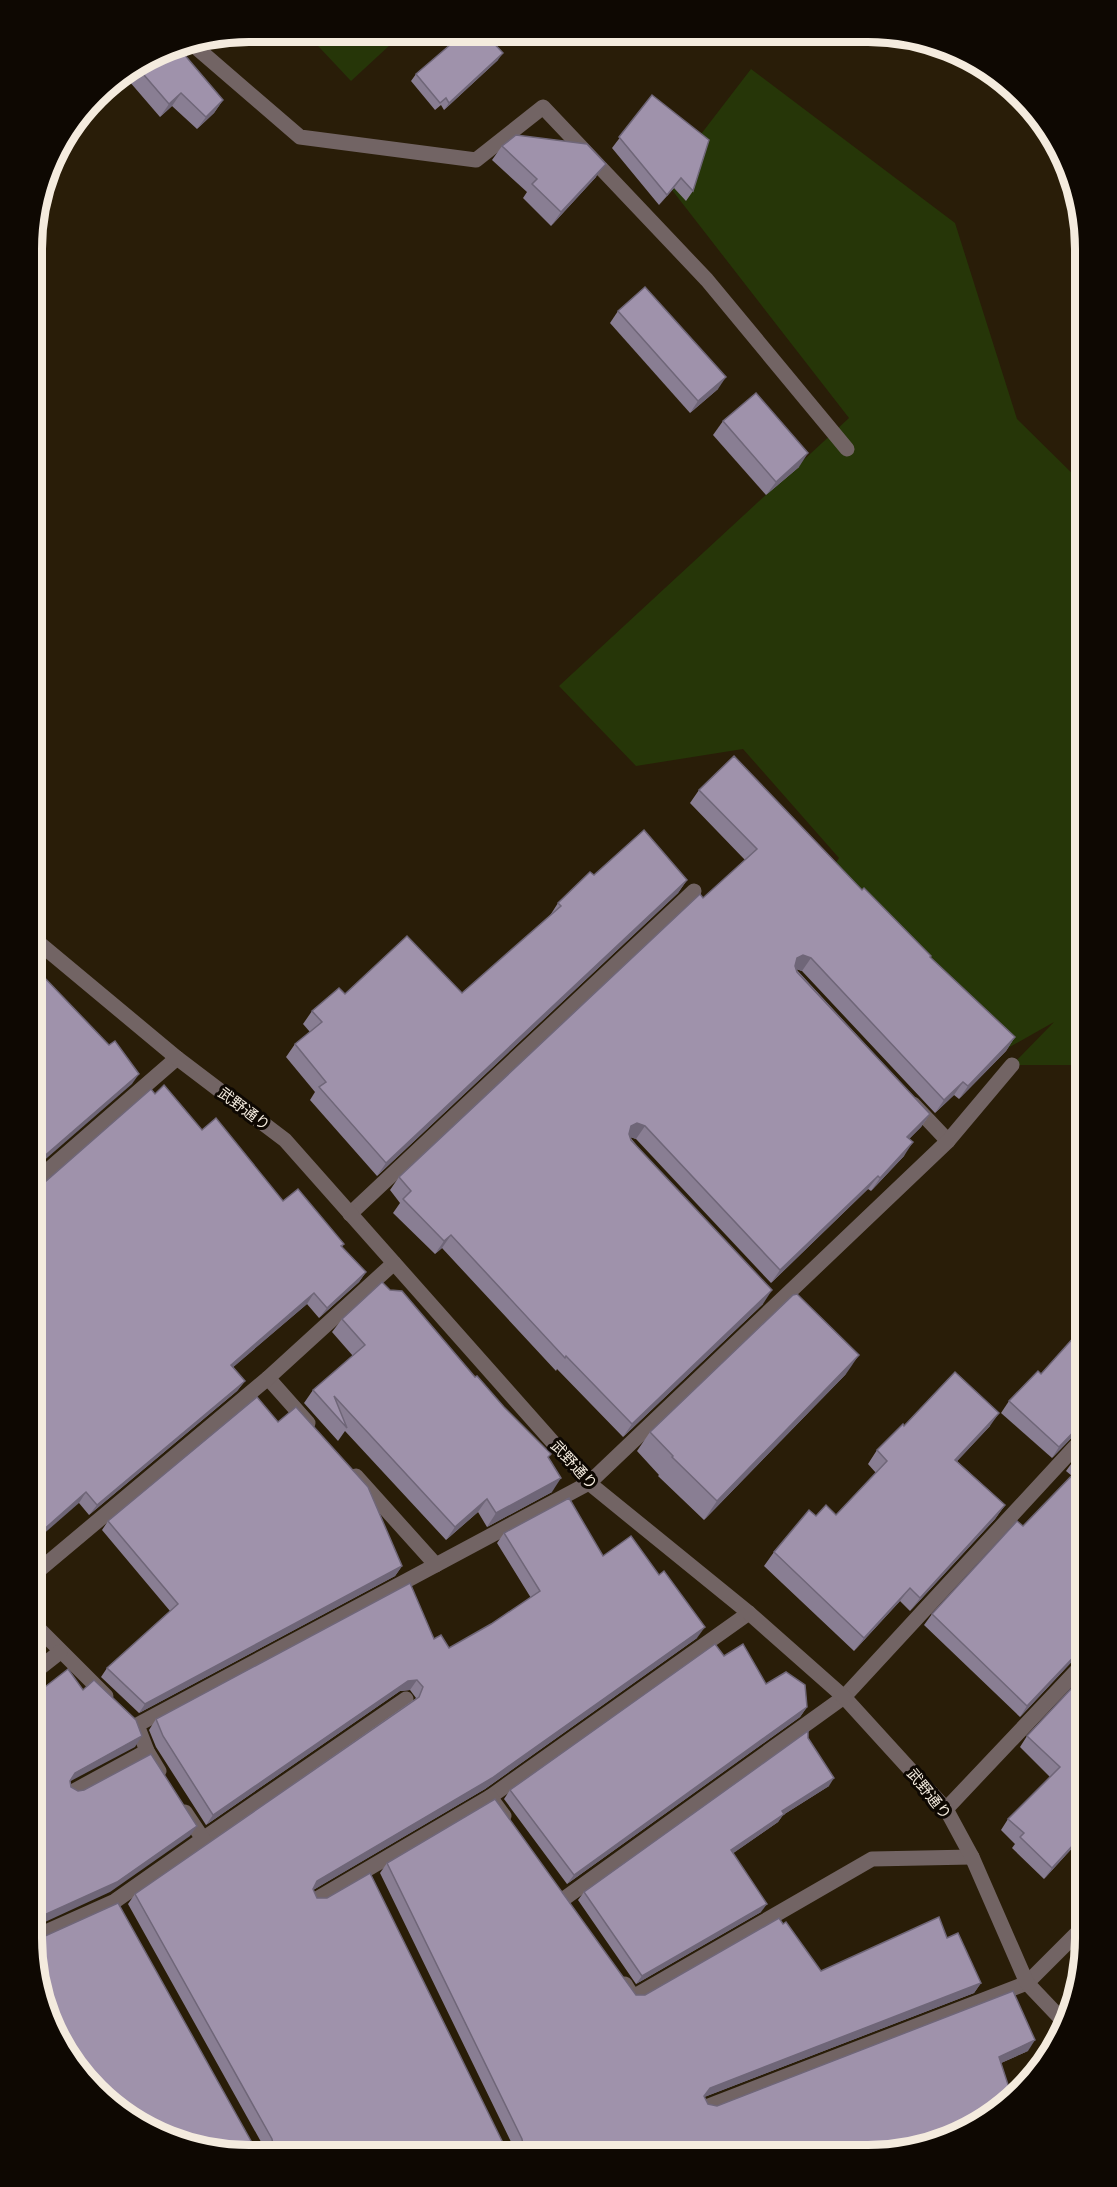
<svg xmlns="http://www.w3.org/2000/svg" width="1117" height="2187" viewBox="0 0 1117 2187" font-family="'Open Sans','Noto Sans JP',sans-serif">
<rect width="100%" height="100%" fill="#291d08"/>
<!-- green -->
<g fill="#263608">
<path d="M305 32H404L351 81Z"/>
<path d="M751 69 955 223 1017 419 1085 486V1065H1012L1054 1022 962 1074 816 894 839 858 743 749 636 766 559 686 849 418 665 181Z"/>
</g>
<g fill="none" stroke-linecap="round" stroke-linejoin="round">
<!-- service -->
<g stroke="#726464" stroke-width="15">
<path d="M191 43 300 137 476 160 543 107 707 280 847 449"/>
<path d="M268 1378 308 1423"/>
<path d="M356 1476 436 1565"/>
<path d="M72 1792 147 1751"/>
<path d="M203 1839 406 1699"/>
<path d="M315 1900 490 1797 749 1613"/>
<path d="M706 2107 1027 1983"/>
</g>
<!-- minor -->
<g stroke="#726464" stroke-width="15">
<path d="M913 1104 948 1141"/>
<path d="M32 1184 177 1058"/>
<path d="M350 1214 694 891"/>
<path d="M32 1576 268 1378 394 1263"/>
<path d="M32 1622 106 1696"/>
<path d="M32 1674 60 1652"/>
<path d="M159 1771 147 1751 137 1725 589 1483 948 1141 1012 1065"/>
<path d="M490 1797 504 1816"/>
<path d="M946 1809 1085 1662"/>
<path d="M565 1898 844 1697 1085 1436"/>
<path d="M32 1938 115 1901 203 1839 185 1812"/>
<path d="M1027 1983 1085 1925"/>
<path d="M625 1984 633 1997 872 1859 972 1857"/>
</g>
<!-- tertiary -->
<path stroke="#726464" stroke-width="15" d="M33 938 177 1058 285 1140 589 1483 749 1613 844 1697 946 1809 972 1857 1027 1983 1067 2025"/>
</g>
<!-- wall -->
<g fill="#897e93">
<path d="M714 34H724L718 40Z"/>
<path d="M166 48 223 100 214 113 197 129 172 106 160 117 129 81 135 72 131 69Z"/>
<path d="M498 60 444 110 441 105 435 110 411 81 416 74Z"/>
<path d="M652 95 693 191 686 201 674 188 659 205 612 148Z"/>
<path d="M502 146 596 177 551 226 523 198 527 192 492 160Z"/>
<path d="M618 311 718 389 690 413 610 323Z"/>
<path d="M723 421 799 467 766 495 713 435Z"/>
<path d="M699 790 862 890 930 958 1015 1037 1006 1051 959 1099 954 1095 935 1113 802 971 796 969 930 1114 921 1127 909 1139 904 1156 871 1191 868 1189 771 1283 636 1139 630 1137 763 1304 623 1437 557 1369 556 1371 442 1248 435 1254 393 1213 400 1203 390 1190 399 1177 745 860 690 803Z"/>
<path d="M594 875 687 880 678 893 377 1176 310 1100 315 1092 286 1057 295 1044 310 1032 303 1024 312 1011 345 994 462 993 549 917 558 903Z"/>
<path d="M155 1094 202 1130 283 1201 344 1244 342 1247 366 1272 359 1282 319 1318 307 1304 233 1367 245 1381 237 1391 89 1515 79 1503 41 1183 46 1181Z"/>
<path d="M342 1319 475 1377 504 1407 551 1454 548 1457 552 1492 487 1527 478 1512 446 1540 345 1431 338 1441 304 1403 313 1390 353 1356 332 1332Z"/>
<path d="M846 1374 704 1520 658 1476 659 1475 637 1451 650 1432Z"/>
<path d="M1009 1401 1082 1427 1052 1458 1001 1413Z"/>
<path d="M904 1426H990L957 1461 1005 1505 995 1519 910 1611 900 1601 854 1651 764 1566 774 1552 816 1516 836 1515 876 1473 868 1464 877 1450Z"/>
<path d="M1085 1448V1653L1078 1655 1020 1717 924 1625 932 1614 1023 1526 1072 1476 1066 1471 1074 1460Z"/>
<path d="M108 1521 402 1566 395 1576 139 1713 101 1677 107 1668 170 1611 102 1530Z"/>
<path d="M504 1533 603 1556 697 1638 485 1789 313 1890 317 1898 507 2151 512 2153H515V2150L380 1873 387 1863 636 1995H645L783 1924 821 1971 947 1938 981 1983 974 1993 704 2097 708 2104 717 2106 1028 2051 1001 2063 868 2156 220 2154 33 1935 255 2148 263 2153H265V2149L128 1904 135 1894 415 1699 416 1698 410 1690 400 1691 206 1825 156 1747 149 1730 156 1719 434 1639 449 1648 491 1624 531 1598 497 1543Z"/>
<path d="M724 1656 766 1684 807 1707 800 1717 567 1884 504 1799 510 1790Z"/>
<path d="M1085 1674V1834L1044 1879 1012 1848 1015 1844 1001 1830 1008 1819 1050 1777 1020 1747 1027 1736Z"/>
<path d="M808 1738 829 1786 783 1815 778 1822 733 1853 761 1912 636 1984 578 1900 584 1892Z"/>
</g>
<!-- shaded-wall -->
<g fill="#6f6678">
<path d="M503 53 498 60 444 110 449 103Z"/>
<path d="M181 93 172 106 160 117 169 104Z"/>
<path d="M223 100 214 113 197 129 206 117Z"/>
<path d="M606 164 596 177 551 226 561 212Z"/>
<path d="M681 178 674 188 659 205 667 195Z"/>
<path d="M726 377 718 389 690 413 698 401Z"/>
<path d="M808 453 799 467 766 495 776 482Z"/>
<path d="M687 880 678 893 377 1176 386 1163Z"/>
<path d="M803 955 811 958 802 971 793 968 797 958Z"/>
<path d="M1015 1037 1006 1051 959 1099 968 1086Z"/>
<path d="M139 1074 132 1084 32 1171V1167Z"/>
<path d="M963 1082 954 1095 935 1113 944 1100Z"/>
<path d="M930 1114 921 1127 898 1150 907 1137Z"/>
<path d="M637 1123 645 1126 636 1139 627 1136 631 1126Z"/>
<path d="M913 1142 904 1156 871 1191 880 1178Z"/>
<path d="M878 1176 868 1189 771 1283 780 1270Z"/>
<path d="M451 1235 442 1248 435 1254 444 1241Z"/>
<path d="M366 1272 359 1282 319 1318 327 1308Z"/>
<path d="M772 1290 763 1304 623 1437 632 1424Z"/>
<path d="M314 1293 307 1304 224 1375 231 1365Z"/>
<path d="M859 1355 846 1374 704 1520 717 1501Z"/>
<path d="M245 1381 237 1391 89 1515 97 1505Z"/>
<path d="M999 1413 990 1426 946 1473 955 1460Z"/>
<path d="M1085 1420V1428L1082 1427 1052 1458 1059 1447Z"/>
<path d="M561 1478 552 1492 487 1527 496 1513Z"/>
<path d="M86 1492 79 1503 32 1544V1540Z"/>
<path d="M487 1499 478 1512 446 1540 455 1527Z"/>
<path d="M1005 1505 995 1519 910 1611 920 1598Z"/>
<path d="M402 1566 395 1576 139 1713 145 1704Z"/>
<path d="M910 1588 900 1601 854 1651 864 1638Z"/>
<path d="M705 1627 697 1638 485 1789 310 1892 317 1881Z"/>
<path d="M1085 1645V1653L1078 1655 1020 1717 1027 1706Z"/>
<path d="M417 1680 410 1690 400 1691 206 1825 213 1815 408 1681Z"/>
<path d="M807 1707 800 1717 567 1884 574 1875Z"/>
<path d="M142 1736 135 1747 67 1783 75 1773Z"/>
<path d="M834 1778 829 1786 783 1815 778 1822 725 1859 731 1850 782 1811Z"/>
<path d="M197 1826 190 1836 110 1892 32 1928V1924L35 1919Z"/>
<path d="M1085 1832V1834L1044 1879 1052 1868Z"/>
<path d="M767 1904 761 1912 636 1984 642 1976Z"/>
<path d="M981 1983 974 1993 702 2098 710 2088Z"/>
<path d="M1035 2040 1028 2051 992 2067 999 2057Z"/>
</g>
<!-- building -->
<g fill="#9f92ab" stroke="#6f6678" stroke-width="1.5">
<path d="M464 33H484L503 53 449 103 446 98 440 103 416 74Z"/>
<path d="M177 46 223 100 206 117 181 93 169 104 138 68 146 62 145 61 166 48Z"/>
<path d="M652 95 709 140 693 191 681 178 667 195 619 137Z"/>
<path d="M516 135 587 144 606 164 561 212 532 184 537 179 502 146Z"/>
<path d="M645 287 726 377 698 401 618 311Z"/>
<path d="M756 393 808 453 776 482 723 421Z"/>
<path d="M734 756 862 890 864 888 931 956 930 957 1015 1037 968 1086 963 1082 944 1100 811 958 803 955 797 958 795 966 797 972 930 1114 907 1137 913 1142 880 1178 878 1176 780 1270 645 1126 637 1123 631 1126 629 1134 631 1140 772 1290 632 1424 566 1356 565 1358 451 1235 444 1241 403 1199 411 1191 399 1177 700 894 703 898 757 849 699 790Z"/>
<path d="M644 830 687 880 386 1163 319 1087 326 1082 295 1044 322 1022 312 1011 339 988 345 994 407 936 462 993 561 906 558 903 590 872 594 875Z"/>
<path d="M33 965 41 974 109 1045 115 1041 139 1074 33 1166 32 1168Z"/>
<path d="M164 1085 202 1130 216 1118 283 1201 298 1189 344 1244 341 1246 366 1272 327 1308 314 1293 231 1365 245 1381 97 1505 86 1492 32 1540V1180L41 1183 46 1181 151 1089 155 1094Z"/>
<path d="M382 1282 390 1290 402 1291 475 1377 477 1376 504 1407 551 1454 548 1457 561 1478 496 1513 487 1499 455 1527 334 1396 347 1428 313 1390 365 1345 342 1319Z"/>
<path d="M797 1294 859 1355 717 1501 672 1457 673 1456 650 1432 793 1295Z"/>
<path d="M1085 1325V1420L1059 1447 1009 1401 1038 1371 1041 1374Z"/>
<path d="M955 1372 999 1413 955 1460 1005 1505 920 1598 910 1588 864 1638 774 1552 809 1510 816 1516 826 1505 836 1515 887 1461 877 1450 903 1424 904 1426Z"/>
<path d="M257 1397 278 1422 296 1407 368 1487 402 1566 145 1704 107 1668 178 1604 108 1521Z"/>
<path d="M1085 1448V1645L1027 1706 932 1614 1017 1521 1023 1526 1081 1466 1074 1460Z"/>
<path d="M569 1498 603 1556 631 1536 659 1575 664 1571 705 1627 492 1778 317 1881 313 1889 317 1898H327L370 1873 507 2151 512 2153 518 2152 523 2145 522 2139 387 1863 495 1799 636 1995H645L779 1918 783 1924 786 1922 821 1971 939 1917 947 1938 958 1933 981 1983 710 2088 704 2096 708 2104 717 2106 1013 1991 1035 2040 999 2057 1012 2097 989 2119 938 2144 868 2156 220 2154 165 2139 106 2102 43 2008 32 1938V1931L33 1935 43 1937 118 1903 255 2148 263 2153 268 2152 273 2144 272 2139 135 1894 419 1697 423 1687 417 1680 408 1681 213 1815 163 1736 156 1719 410 1583 434 1639 441 1635 449 1648 491 1624 540 1591 504 1533Z"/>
<path d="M715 1644 724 1656 743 1644 766 1684 786 1672 805 1685 807 1707 574 1875 510 1790Z"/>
<path d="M68 1669 83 1690 94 1680 136 1720 142 1736 75 1773 70 1781 71 1787 78 1791 84 1790 151 1754 197 1826 117 1882 35 1919 32 1924V1697Z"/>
<path d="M1085 1674V1832L1052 1868 1020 1837 1024 1833 1008 1819 1060 1767 1027 1736Z"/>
<path d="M808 1731V1738L834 1778 782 1811 784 1814 731 1850 767 1904 642 1976 584 1892Z"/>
</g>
<g text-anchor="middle" stroke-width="6" stroke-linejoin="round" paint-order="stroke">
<!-- street labels -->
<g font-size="15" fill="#f4ebde" stroke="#0e0802">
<text transform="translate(244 1109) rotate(37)" y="5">武野通り</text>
<text transform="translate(574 1465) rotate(47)" y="5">武野通り</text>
<text transform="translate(929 1794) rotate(51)" y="5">武野通り</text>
</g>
</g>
<!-- crop -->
<path d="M0 0H1117V2187H0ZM249 42H868A207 207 0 0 1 1075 249V1938A207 207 0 0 1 868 2145H249A207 207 0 0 1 42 1938V249A207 207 0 0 1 249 42Z" fill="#0e0802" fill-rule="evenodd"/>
<path fill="none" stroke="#f4ebde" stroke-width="8" d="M249 42H868A207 207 0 0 1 1075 249V1938A207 207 0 0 1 868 2145H249A207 207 0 0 1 42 1938V249A207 207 0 0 1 249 42Z"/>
</svg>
